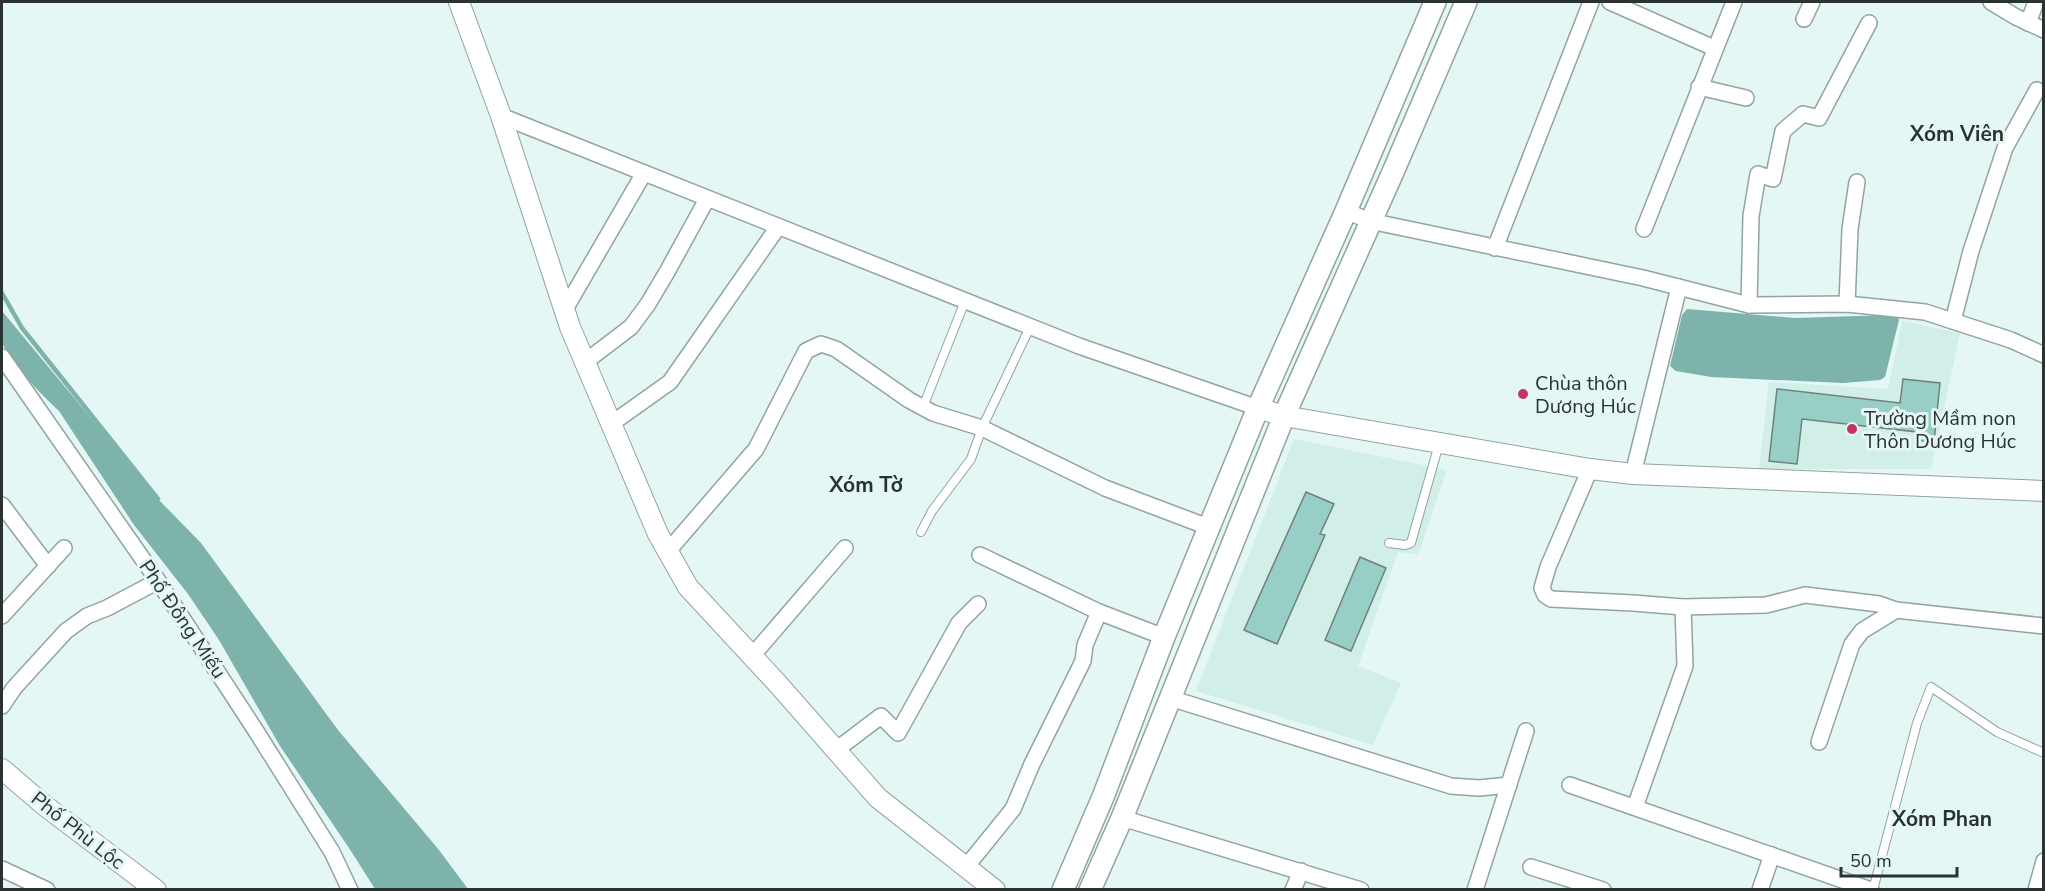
<svg xmlns="http://www.w3.org/2000/svg" width="2045" height="891" viewBox="0 0 2045 891" font-family="'Nunito Sans',sans-serif">
<rect width="100%" height="100%" fill="#e4f7f4"/>
<!-- built -->
<g fill="#d1eee9">
<path d="M1902 321 1960 333 1931 469H1759L1769 382 1888 389Z"/>
<path d="M1294 439 1447 470 1418 555 1398 552 1358 666 1401 683 1373 745 1196 691Z"/>
</g>
<!-- water -->
<g fill="#7db3ab">
<path d="M1687 309 1795 318 1889 315 1897 316 1899 320 1885 377 1880 380 1843 383 1711 377 1676 371 1670 366 1682 315Z"/>
<path d="M2 311 158 499 201 543 338 730 439 850 468 889H375L351 851 280 746 219 640 188 594 134 525 59 411C40 393 13 366 2 343 0 336 2 320 2 311Z"/>
</g>
<g fill="none" stroke-linecap="round" stroke-linejoin="round">
<!-- stream -->
<path stroke="#7db3ab" stroke-width="4.5" d="M2 293 22 328 158 499"/>
</g>
<!-- building -->
<g fill="#97cec6" stroke="#6f807d" stroke-width="1.5">
<path d="M1903 379 1940 383 1934 442 1916 440 1917 432 1802 419 1797 464 1769 461 1777 389 1900 403Z"/>
<path d="M1306 492 1334 504 1320 534 1325 535 1277 644 1244 630Z"/>
<path d="M1360 557 1386 568 1351 651 1325 640Z"/>
</g>
<g fill="none" stroke-linecap="round" stroke-linejoin="round">
<!-- service casing -->
<g stroke="#92a4a1" stroke-width="10">
<g id="service">
<path d="M923 407 965 301"/>
<path d="M921 532 932 511 971 459 982 428 1030 327"/>
<path d="M1389 543 1405 545 1411 543 1439 444"/>
<path d="M1873 890 1917 723 1931 687 1997 732 2044 753"/>
</g>
</g>
<!-- minor casing -->
<g stroke="#92a4a1" stroke-width="18">
<g id="minor">
<path d="M1610 2 1714 48"/>
<path d="M1991 2 2016 17 2044 30"/>
<path d="M1804 19 1812 2"/>
<path d="M2028 23 2036 2"/>
<path d="M1699 87 1746 98"/>
<path d="M501 116 1079 346 1258 408"/>
<path d="M1346 211 1370 221 1643 278 1749 305 1847 304 1925 312 2011 340 2044 355"/>
<path d="M1644 229 1734 2"/>
<path d="M1495 248 1591 2"/>
<path d="M1847 304 1850 229 1857 182"/>
<path d="M1749 305 1751 216 1758 174 1773 179 1783 131 1803 114 1819 118 1869 23"/>
<path d="M564 311 644 173"/>
<path d="M1953 321 1971 251 2005 148 2037 90"/>
<path d="M2 357 158 581 256 731 332 852 350 890"/>
<path d="M585 362 631 327 648 304 667 272 707 199"/>
<path d="M611 424 670 382 778 227"/>
<path d="M1590 469 1548 567 1542 588 1545 595 1551 599 1633 603 1683 607 1766 605 1805 595 1879 604 1896 610 2044 626"/>
<path d="M1633 474 1679 287"/>
<path d="M2 505 48 566"/>
<path d="M668 551 756 449 806 351 821 344 836 349 909 400 933 413 982 428 1105 488 1208 527"/>
<path d="M980 555 1099 612 1164 637"/>
<path d="M2 616 64 548"/>
<path d="M752 656 845 548"/>
<path d="M1170 698 1451 786 1479 788 1509 785"/>
<path d="M2 706 14 688 66 631 87 616 107 608 158 581"/>
<path d="M1819 742 1852 644 1862 631 1896 610"/>
<path d="M836 750 881 716 898 733 959 623 978 604"/>
<path d="M1570 785 1871 890"/>
<path d="M1635 807 1685 666 1683 607"/>
<path d="M1122 818 1361 890"/>
<path d="M966 867 1013 809 1032 764 1083 661 1085 645 1099 612"/>
<path d="M1531 867 1603 890"/>
<path d="M2 869 47 890"/>
<path d="M1293 890 1301 871"/>
<path d="M1475 890 1526 731"/>
<path d="M1760 890 1772 855"/>
<path d="M2036 890 2044 861"/>
</g>
</g>
<!-- tertiary casing -->
<g stroke="#92a4a1" stroke-width="22">
<g id="tertiary">
<path d="M459 2 501 116 570 327 658 534 688 587 777 683 878 798 995 890"/>
<path d="M1258 408 1284 416 1590 469 1633 474 2044 491"/>
<path d="M2 769 44 805 156 890"/>
</g>
</g>
<!-- secondary casing -->
<g stroke="#92a4a1" stroke-width="24">
<g id="secondary">
<path d="M1063 890 1103 797 1164 637 1258 408 1346 211 1435 2"/>
<path d="M1090 890 1122 818 1284 416 1393 172 1466 2"/>
</g>
</g>
<!-- service -->
<use href="#service" stroke="#fff" stroke-width="8"/>
<!-- minor -->
<use href="#minor" stroke="#fff" stroke-width="15"/>
<!-- tertiary -->
<use href="#tertiary" stroke="#fff" stroke-width="20"/>
<!-- secondary -->
<use href="#secondary" stroke="#fff" stroke-width="21"/>
</g>
<!-- markers -->
<g fill="#c13464" stroke="#e4f7f4" stroke-width="2">
<circle cx="1523" cy="394" r="6"/>
<circle cx="1852" cy="429" r="6"/>
</g>
<g text-anchor="middle" stroke-width="6" stroke-linejoin="round" paint-order="stroke">
<!-- poi labels -->
<g font-size="20" fill="#2b3332" stroke="#e4f7f4" text-anchor="start">
<text x="1535" y="390">Chùa thôn<tspan x="1535" dy="23">Dương Húc</tspan></text>
<text x="1864" y="425">Trường Mầm non<tspan x="1864" dy="23">Thôn Dương Húc</tspan></text>
</g>
<!-- street labels -->
<g font-size="20" fill="#2b3332" stroke="#e4f7f4">
<text transform="translate(183 619) rotate(56)" y="7">Phố Đông Miếu</text>
<text transform="translate(78 830) rotate(38)" y="7">Phố Phù Lộc</text>
</g>
<!-- neighbourhood labels -->
<g font-size="21" font-weight="bold" fill="#2b3332" stroke="#e4f7f4">
<text x="1957" y="141">Xóm Viên</text>
<text x="866" y="492">Xóm Tờ</text>
<text x="1942" y="826">Xóm Phan</text>
</g>
</g>
<!-- border -->
<rect width="2045" height="891" fill="none" stroke="#2b3332" stroke-width="6"/>
<!-- scale -->
<path d="M1841 867v9h116v-9" fill="none" stroke="#2b3332" stroke-width="3"/>
<text x="1850" y="867" font-size="18" fill="#2b3332" stroke="#e4f7f4" stroke-width="4.5" paint-order="stroke">50 m</text>
</svg>
